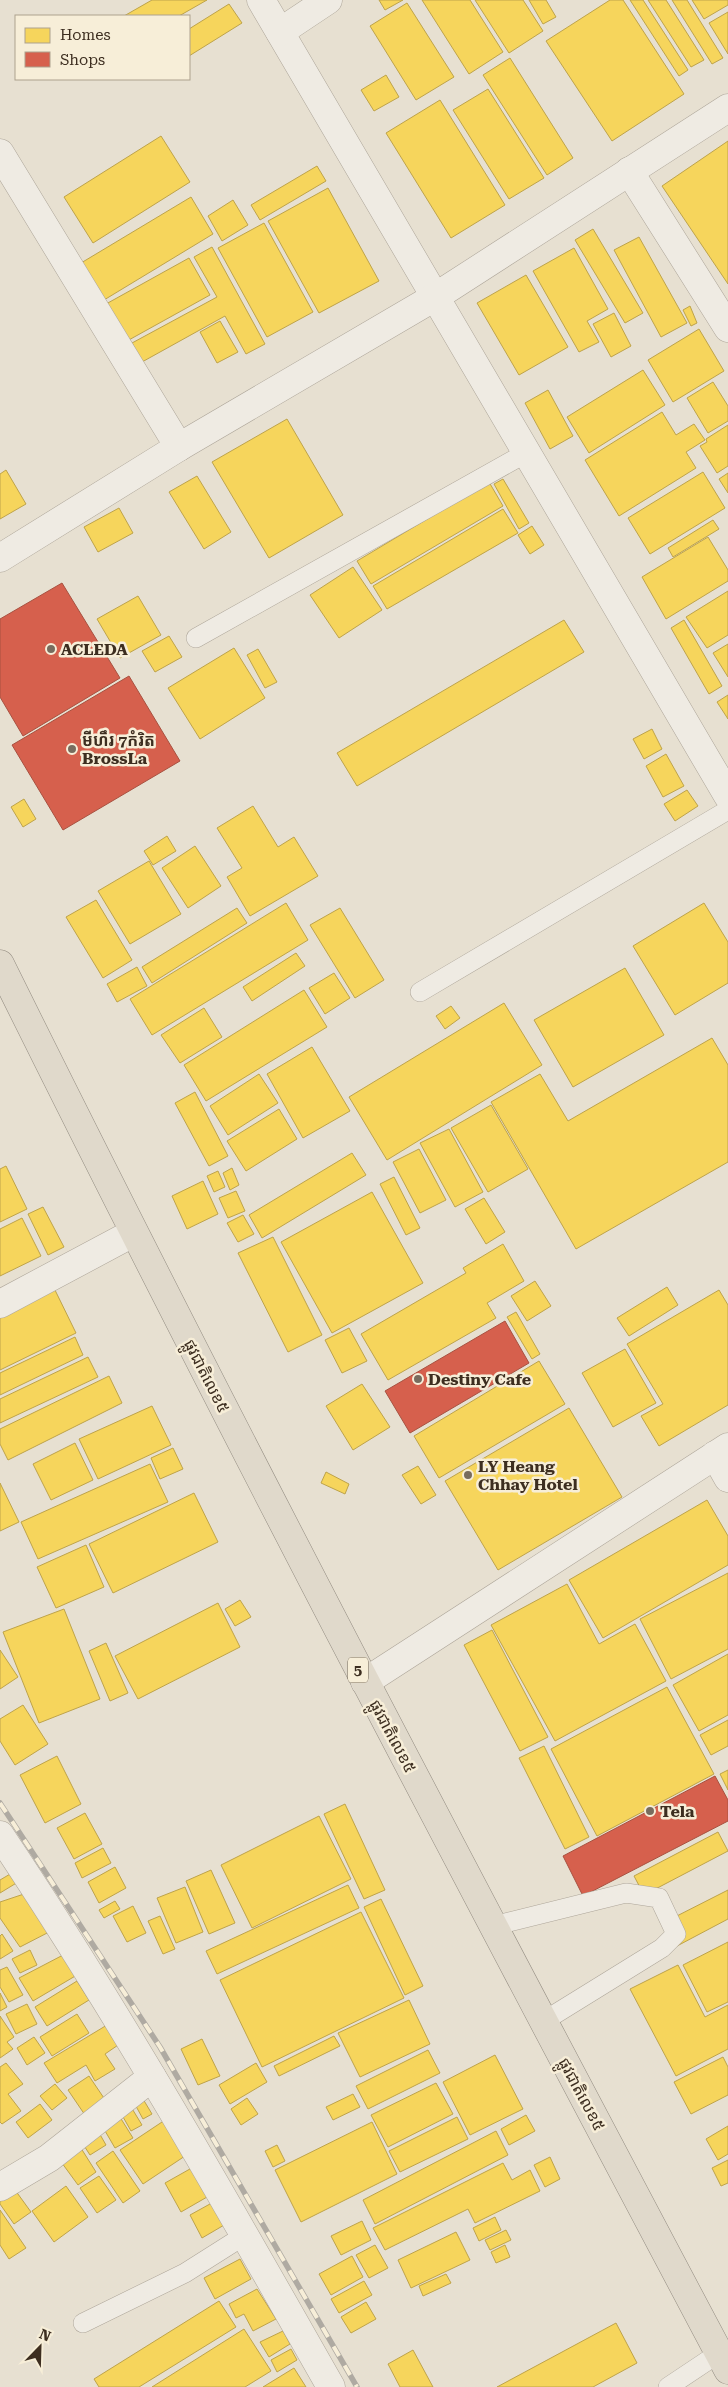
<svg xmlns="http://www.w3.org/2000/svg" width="728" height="2387" font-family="'Roboto Serif','Noto Sans Khmer',serif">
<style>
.homes{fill:#f6d55c;stroke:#bea34a}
.shops{fill:#d6604d;stroke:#a85140}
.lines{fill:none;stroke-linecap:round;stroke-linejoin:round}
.service-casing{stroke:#ada599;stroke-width:20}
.minor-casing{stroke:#ada599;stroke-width:29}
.trunk-casing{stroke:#928b80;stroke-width:29}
.service{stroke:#efebe3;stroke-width:19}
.minor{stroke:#efebe3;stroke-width:28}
.trunk{stroke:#e0d9cb;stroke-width:28}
.rail-casing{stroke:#afaaa2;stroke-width:5.5}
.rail{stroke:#f7eed8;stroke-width:4;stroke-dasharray:11;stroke-linecap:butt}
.poi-dot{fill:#786c5e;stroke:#f7eed8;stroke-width:2}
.labels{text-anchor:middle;stroke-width:5;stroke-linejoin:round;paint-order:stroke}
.shield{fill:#f7eed8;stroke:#756857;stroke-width:1}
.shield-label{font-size:15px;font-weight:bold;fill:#3d2e20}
.poi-label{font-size:16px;font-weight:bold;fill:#3d2e20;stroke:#f7eed8;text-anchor:start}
.street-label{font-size:16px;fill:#3d2e20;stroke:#f7eed8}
</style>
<rect width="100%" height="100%" fill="#e7e0d1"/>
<g class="homes">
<path d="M152,0H207L179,16H124Z"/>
<path d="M379,0H403L385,10Z"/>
<path d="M422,0H470L503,52L469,74Z"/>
<path d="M475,0H523L543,31L509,53Z"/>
<path d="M529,0H546L556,17L543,24Z"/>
<path d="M610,0H623L684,94L612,141L546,41Z"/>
<path d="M630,0H643L688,70L679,76Z"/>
<path d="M648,0H666L704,60L691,67Z"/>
<path d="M672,0H687L723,58L712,64Z"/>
<path d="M692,0H728V5L704,19Z"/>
<path d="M407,3L454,77L416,100L370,26Z"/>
<path d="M229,4L242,23L189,56V29Z"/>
<path d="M728,12V54L709,23Z"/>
<path d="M510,58L573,158L547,175L483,75Z"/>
<path d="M386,75L399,97L374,111L361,90Z"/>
<path d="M488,89L544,178L509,199L453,110Z"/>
<path d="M440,100L505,205L451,238L386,133Z"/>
<path d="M161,136L190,182L93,243L64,197Z"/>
<path d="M728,141V284L662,186Z"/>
<path d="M317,166L326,181L260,220L251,205Z"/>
<path d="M328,188L379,281L319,313L268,221Z"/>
<path d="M191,197L213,234L104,300L81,263Z"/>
<path d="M233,200L248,225L222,241L208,216Z"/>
<path d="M264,223L313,312L267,337L218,248Z"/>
<path d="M593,229L643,313L625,323L575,240Z"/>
<path d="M639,237L687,323L661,337L614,250Z"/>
<path d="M212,247L265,344L246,354L225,316L142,362L132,343L217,297L194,257Z"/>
<path d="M574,248L608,309L587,321L599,342L579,352L533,271Z"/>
<path d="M189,258L210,295L127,341L106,304Z"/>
<path d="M526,275L568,347L519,375L477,303Z"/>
<path d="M690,306L697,323L691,326L683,310Z"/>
<path d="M614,313L631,346L611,357L593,324Z"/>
<path d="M220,321L238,352L217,363L200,332Z"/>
<path d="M699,329L724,371L673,402L648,360Z"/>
<path d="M643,370L665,405L589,453L567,417Z"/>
<path d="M713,382L728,406V421L708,433L687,398Z"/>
<path d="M548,390L573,436L550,449L525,403Z"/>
<path d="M662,412L676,435L694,424L705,440L686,452L696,468L619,516L585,460Z"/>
<path d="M287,419L343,515L269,558L212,462Z"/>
<path d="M728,425V466L717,473L700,446L707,442L706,439Z"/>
<path d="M6,470L26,504L0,519V474Z"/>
<path d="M703,472L725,508L650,554L628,518Z"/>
<path d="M728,473V493L719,479Z"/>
<path d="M197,476L231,532L204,549L169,492Z"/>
<path d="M503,479L529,523L519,529L494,484Z"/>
<path d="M489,482L503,506L371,584L357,561Z"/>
<path d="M119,508L133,533L98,552L84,527Z"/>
<path d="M503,509L518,533L387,609L373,586Z"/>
<path d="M713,520L719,529L673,557L668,548Z"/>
<path d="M532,526L544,545L530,554L518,535Z"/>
<path d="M708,537L728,570V581L666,619L642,577Z"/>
<path d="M353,567L382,610L339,638L310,595Z"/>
<path d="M728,591V635L707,648L686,617Z"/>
<path d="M138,596L161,635L120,658L97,619Z"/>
<path d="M564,620L584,652L357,786L337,753Z"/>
<path d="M684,620L722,686L709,694L671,628Z"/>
<path d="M169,636L182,657L155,672L142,651Z"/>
<path d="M728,644V677L713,653Z"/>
<path d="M234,648L265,698L200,739L168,688Z"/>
<path d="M258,649L277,682L265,688L247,655Z"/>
<path d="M728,695V719L717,702Z"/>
<path d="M652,729L662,749L644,759L633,739Z"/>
<path d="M666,754L684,786L663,797L646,766Z"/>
<path d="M687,790L698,806L675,821L664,804Z"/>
<path d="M24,799L36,819L23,827L11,807Z"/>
<path d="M253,806L278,847L294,837L318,876L250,916L227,877L242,868L217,828Z"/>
<path d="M167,836L176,851L153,865L144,851Z"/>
<path d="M195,846L221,886L188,908L162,868Z"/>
<path d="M149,861L181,914L130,944L98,891Z"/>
<path d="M96,900L132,960L103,978L66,917Z"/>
<path d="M286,903L308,940L152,1035L130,999Z"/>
<path d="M704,903L728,942V983L675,1015L633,946Z"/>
<path d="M237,908L247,923L152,983L142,967Z"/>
<path d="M340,908L384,980L355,998L310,925Z"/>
<path d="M296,953L305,966L252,1001L243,987Z"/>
<path d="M137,967L147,986L117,1002L107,984Z"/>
<path d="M625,968L664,1035L573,1087L534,1020Z"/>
<path d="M334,973L350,998L325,1014L309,988Z"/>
<path d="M304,990L327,1027L206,1101L184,1065Z"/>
<path d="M504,1003L542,1065L387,1160L349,1097Z"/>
<path d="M451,1006L460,1018L445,1029L436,1016Z"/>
<path d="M204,1008L222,1037L180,1063L161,1035Z"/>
<path d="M712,1038L728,1065V1162L576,1249L491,1102L540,1074L568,1121Z"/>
<path d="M312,1047L350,1111L303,1138L267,1074Z"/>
<path d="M259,1074L278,1103L228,1135L210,1106Z"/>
<path d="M195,1092L228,1156L209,1166L175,1103Z"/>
<path d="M491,1105L528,1169L488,1192L451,1128Z"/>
<path d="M279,1109L297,1139L246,1171L227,1141Z"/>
<path d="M449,1129L483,1192L455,1207L420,1143Z"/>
<path d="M419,1149L446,1200L420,1213L393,1162Z"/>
<path d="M352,1153L366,1175L262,1238L249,1215Z"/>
<path d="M6,1166L27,1209L0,1222V1169Z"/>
<path d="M232,1168L239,1185L230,1190L223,1173Z"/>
<path d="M218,1171L225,1187L214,1192L207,1176Z"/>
<path d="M394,1177L420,1228L406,1235L380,1184Z"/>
<path d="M203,1181L218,1214L187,1229L172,1196Z"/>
<path d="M236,1191L245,1211L228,1218L219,1198Z"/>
<path d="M372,1192L423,1283L332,1333L281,1242Z"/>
<path d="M484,1198L505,1232L486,1244L465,1209Z"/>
<path d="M43,1207L64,1247L48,1255L28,1214Z"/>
<path d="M243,1215L254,1234L238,1242L227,1223Z"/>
<path d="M22,1218L41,1256L0,1276V1229Z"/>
<path d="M273,1237L322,1335L288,1352L238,1253Z"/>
<path d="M503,1244L524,1281L487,1303L496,1318L388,1380L361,1334L466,1273L463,1268Z"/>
<path d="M535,1281L551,1306L527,1321L511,1296Z"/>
<path d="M53,1286L76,1333L0,1370V1311Z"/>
<path d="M667,1287L678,1305L629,1336L617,1318Z"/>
<path d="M719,1290L728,1305V1405L659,1446L641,1416L663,1404L627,1344Z"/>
<path d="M516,1312L540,1354L532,1359L507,1317Z"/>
<path d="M349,1328L367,1361L342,1373L325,1340Z"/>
<path d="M75,1337L83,1355L0,1395V1373Z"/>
<path d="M625,1349L656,1403L613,1427L582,1373Z"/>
<path d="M88,1357L98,1377L0,1423V1399Z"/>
<path d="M539,1361L565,1404L439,1478L414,1436Z"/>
<path d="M109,1376L122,1403L8,1460L0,1444V1429Z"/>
<path d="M362,1384L390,1427L353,1450L326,1406Z"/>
<path d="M152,1406L171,1445L98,1479L79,1439Z"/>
<path d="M569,1408L622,1497L498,1570L445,1481Z"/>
<path d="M75,1443L93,1480L51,1500L33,1464Z"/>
<path d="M173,1448L183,1469L160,1479L151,1458Z"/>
<path d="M150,1464L168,1502L38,1559L21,1522Z"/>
<path d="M418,1466L436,1495L421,1504L402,1475Z"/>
<path d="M326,1472L349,1484L345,1494L321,1483Z"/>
<path d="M0,1483L19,1522L0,1531Z"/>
<path d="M194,1493L218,1542L113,1593L89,1544Z"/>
<path d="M707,1500L728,1536V1565L603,1638L569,1580Z"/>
<path d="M86,1545L104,1587L56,1608L37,1567Z"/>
<path d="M728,1573V1649L671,1679L640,1619Z"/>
<path d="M567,1584L599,1644L635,1624L666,1681L555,1741L491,1625Z"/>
<path d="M240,1600L251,1617L235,1626L225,1609Z"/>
<path d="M218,1603L240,1647L138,1699L115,1656Z"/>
<path d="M64,1609L100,1699L39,1723L3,1632Z"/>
<path d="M492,1630L548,1737L520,1751L464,1645Z"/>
<path d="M106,1643L128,1693L110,1701L89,1651Z"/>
<path d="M0,1650L18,1677L0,1689Z"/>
<path d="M728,1654V1715L699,1731L673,1685Z"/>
<path d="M667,1687L714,1774L597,1836L551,1749Z"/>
<path d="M23,1705L48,1744L15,1765L0,1741V1719Z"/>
<path d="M728,1720V1746L711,1755L700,1735Z"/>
<path d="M544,1746L589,1837L565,1849L519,1758Z"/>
<path d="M57,1756L81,1804L45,1823L20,1775Z"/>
<path d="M728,1770V1790L720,1774Z"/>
<path d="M345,1804L385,1890L364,1899L324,1814Z"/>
<path d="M85,1813L102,1844L74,1859L57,1828Z"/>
<path d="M319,1816L351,1879L252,1928L221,1865Z"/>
<path d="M718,1832L728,1851L644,1895L634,1876Z"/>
<path d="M103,1848L111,1863L82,1878L75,1863Z"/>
<path d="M115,1867L126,1888L99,1903L88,1882Z"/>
<path d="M17,1870L23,1879L0,1893V1880Z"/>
<path d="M211,1870L235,1923L209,1934L186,1881Z"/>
<path d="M348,1885L359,1908L217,1974L206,1951Z"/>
<path d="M185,1887L203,1932L176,1943L157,1898Z"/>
<path d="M728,1890V1919L677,1946L665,1922Z"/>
<path d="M27,1893L51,1931L20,1947L0,1918V1902Z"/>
<path d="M381,1899L423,1986L405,1995L364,1907Z"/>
<path d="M115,1901L120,1909L104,1918L99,1910Z"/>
<path d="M133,1906L146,1933L127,1942L113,1916Z"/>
<path d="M361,1912L404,1998L262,2067L220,1980Z"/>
<path d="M160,1916L175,1949L163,1954L148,1921Z"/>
<path d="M2,1934L13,1951L0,1959V1936Z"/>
<path d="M728,1942V2002L707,2012L683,1965Z"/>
<path d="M30,1950L37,1965L20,1973L12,1959Z"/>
<path d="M65,1954L77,1975L33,2001L19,1978Z"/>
<path d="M678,1965L705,2017L728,2005V2049L676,2076L630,1989Z"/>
<path d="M7,1967L23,1995L9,2002L0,1987V1970Z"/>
<path d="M77,1981L89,2000L47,2026L35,2007Z"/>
<path d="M0,1993L7,2007L0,2011Z"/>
<path d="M409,2000L430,2044L360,2077L338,2033Z"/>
<path d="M27,2004L37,2024L16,2034L6,2014Z"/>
<path d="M77,2014L89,2033L52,2056L40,2037Z"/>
<path d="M0,2016L14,2037L7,2042L13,2049L0,2058Z"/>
<path d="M112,2022L124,2041L105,2054L115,2069L95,2081L86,2065L57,2083L44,2063Z"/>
<path d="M334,2036L340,2046L279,2076L274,2066Z"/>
<path d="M34,2037L45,2053L27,2065L17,2048Z"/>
<path d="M202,2039L220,2076L198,2085L181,2049Z"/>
<path d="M428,2050L440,2073L368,2109L356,2086Z"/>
<path d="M495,2055L523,2109L470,2135L443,2082Z"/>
<path d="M723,2057L728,2067V2095L691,2114L674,2082Z"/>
<path d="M6,2063L23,2084L8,2094L21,2111L2,2124L0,2122V2067Z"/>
<path d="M256,2063L267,2082L230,2104L219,2085Z"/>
<path d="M89,2076L108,2104L87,2118L68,2090Z"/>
<path d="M436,2083L453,2114L388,2147L371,2115Z"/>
<path d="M55,2084L67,2098L52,2110L40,2096Z"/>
<path d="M140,2094L152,2114L143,2119L132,2099Z"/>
<path d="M353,2094L360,2107L333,2120L326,2107Z"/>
<path d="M247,2098L258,2114L241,2125L231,2109Z"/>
<path d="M128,2102L142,2125L131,2131L118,2108Z"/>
<path d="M40,2104L52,2120L28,2138L16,2122Z"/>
<path d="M118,2114L133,2138L115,2148L101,2124Z"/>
<path d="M526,2115L535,2131L509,2145L501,2129Z"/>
<path d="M457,2117L468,2139L400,2172L389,2151Z"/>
<path d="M168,2118L191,2152L143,2184L120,2150Z"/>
<path d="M372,2122L397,2174L301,2222L275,2170Z"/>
<path d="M728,2126V2154L718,2160L706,2139Z"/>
<path d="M98,2131L106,2145L90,2155L81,2141Z"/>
<path d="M496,2131L508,2155L375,2224L363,2200Z"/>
<path d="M79,2145L96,2172L78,2185L59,2159Z"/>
<path d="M277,2145L285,2161L273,2167L265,2151Z"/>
<path d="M113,2151L140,2191L123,2203L96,2163Z"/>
<path d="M550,2157L560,2179L545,2187L534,2165Z"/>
<path d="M728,2160V2183L721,2186L712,2168Z"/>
<path d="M503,2163L512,2180L530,2170L540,2191L475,2223L468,2209L385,2250L373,2228Z"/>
<path d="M197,2165L214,2193L181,2212L165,2183Z"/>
<path d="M99,2176L116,2200L97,2213L80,2188Z"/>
<path d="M10,2183L31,2212L14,2224L0,2204V2190Z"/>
<path d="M66,2186L88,2217L54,2242L32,2211Z"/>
<path d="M219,2199L231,2221L202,2238L190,2215Z"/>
<path d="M0,2210L26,2248L9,2259L0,2245Z"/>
<path d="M495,2217L501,2230L479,2241L473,2228Z"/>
<path d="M362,2221L371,2240L341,2255L331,2236Z"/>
<path d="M506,2230L511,2240L490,2250L485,2240Z"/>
<path d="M456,2232L470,2260L411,2288L398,2260Z"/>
<path d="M375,2245L388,2268L369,2278L356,2255Z"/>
<path d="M505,2245L510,2257L496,2263L491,2252Z"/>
<path d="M352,2256L363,2277L331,2295L319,2274Z"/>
<path d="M240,2259L251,2279L215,2299L204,2278Z"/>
<path d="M446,2274L451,2283L423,2296L419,2286Z"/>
<path d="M364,2281L372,2295L339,2313L331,2299Z"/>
<path d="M257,2289L276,2319L253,2331L244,2314L236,2318L229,2304Z"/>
<path d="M219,2301L236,2327L139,2387H99L94,2379Z"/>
<path d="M366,2302L376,2319L351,2333L341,2317Z"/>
<path d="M616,2323L637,2363L593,2387H497Z"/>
<path d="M244,2329L271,2371L245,2387H152Z"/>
<path d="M283,2331L290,2344L269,2357L260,2342Z"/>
<path d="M291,2349L297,2360L277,2372L271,2360Z"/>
<path d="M413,2350L433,2387H400L388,2364Z"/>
<path d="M294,2368L306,2387H263Z"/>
</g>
<g class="shops">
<path d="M62,583L120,678L23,736L0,697V619Z"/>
<path d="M129,676L180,761L63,830L12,745Z"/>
<path d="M505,1321L529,1363L410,1433L385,1391Z"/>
<path d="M715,1776L728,1800V1821L583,1896L563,1856Z"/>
</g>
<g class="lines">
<g class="service-casing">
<g id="service">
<path d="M196,638L526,453"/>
<path d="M420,992L728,810"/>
<path d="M493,1926L626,1893L659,1898L676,1934L662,1948L544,2021"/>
<path d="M83,2323L185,2273L245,2235"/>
<path d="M668,2387L719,2353"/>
</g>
</g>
<g class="minor-casing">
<g id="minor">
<path d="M261,0L728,796"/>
<path d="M280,32L328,0"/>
<path d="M0,153L179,447"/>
<path d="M629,171L728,328"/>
<path d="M0,558L179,447L435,297L728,108"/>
<path d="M0,1304L133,1233"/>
<path d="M715,1455L728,1478"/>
<path d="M365,1682L728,1447"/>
<path d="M0,1835C119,2013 225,2200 331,2387"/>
<path d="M0,2187L49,2158L152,2077"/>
</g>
</g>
<g class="trunk-casing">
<path id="trunk" d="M0,964C234,1437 481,1904 728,2370"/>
</g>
<use href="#service" class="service"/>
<use href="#minor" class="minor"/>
<use href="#trunk" class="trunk"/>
<g class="rail-casing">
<path id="rail" d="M0,1803L160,2047L357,2387"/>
</g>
<use href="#rail" class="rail"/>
</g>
<g class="poi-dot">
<circle cx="51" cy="649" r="5"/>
<circle cx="72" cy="749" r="5"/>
<circle cx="418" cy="1379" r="5"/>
<circle cx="468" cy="1475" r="5"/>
<circle cx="650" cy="1811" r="5"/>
</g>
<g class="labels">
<rect class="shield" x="348" y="1657.5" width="20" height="25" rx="4"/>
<g class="shield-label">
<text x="358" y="1675">5</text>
</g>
<g class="poi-label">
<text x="61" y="655">ACLEDA</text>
<text x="82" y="746">មីហឹរ 7កំរិត<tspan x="82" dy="18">BrossLa</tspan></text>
<text x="428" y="1385">Destiny Cafe</text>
<text x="478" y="1472">LY Heang<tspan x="478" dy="18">Chhay Hotel</tspan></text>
<text x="660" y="1817">Tela</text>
</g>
<g class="street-label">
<text transform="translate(207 1376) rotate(63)" y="6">ផ្លូវជាតិលេខ៥</text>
<text transform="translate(393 1736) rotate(62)" y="6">ផ្លូវជាតិលេខ៥</text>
<text transform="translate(582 2094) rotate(62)" y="6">ផ្លូវជាតិលេខ៥</text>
</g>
</g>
<rect x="15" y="15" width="175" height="65" fill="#f7eed8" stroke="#ada18e"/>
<rect x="25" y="28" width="25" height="15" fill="#f6d55c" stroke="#ada18e"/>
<text x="60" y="40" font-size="15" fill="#3d2e20">Homes</text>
<rect x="25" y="52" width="25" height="15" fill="#d6604d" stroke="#ada18e"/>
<text x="60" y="65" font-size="15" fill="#3d2e20">Shops</text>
<g transform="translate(40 2347) rotate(23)" stroke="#f7eed8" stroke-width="4" paint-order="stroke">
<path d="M0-4L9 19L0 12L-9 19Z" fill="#3d2e20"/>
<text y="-8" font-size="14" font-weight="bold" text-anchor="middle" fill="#3d2e20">N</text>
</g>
</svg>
